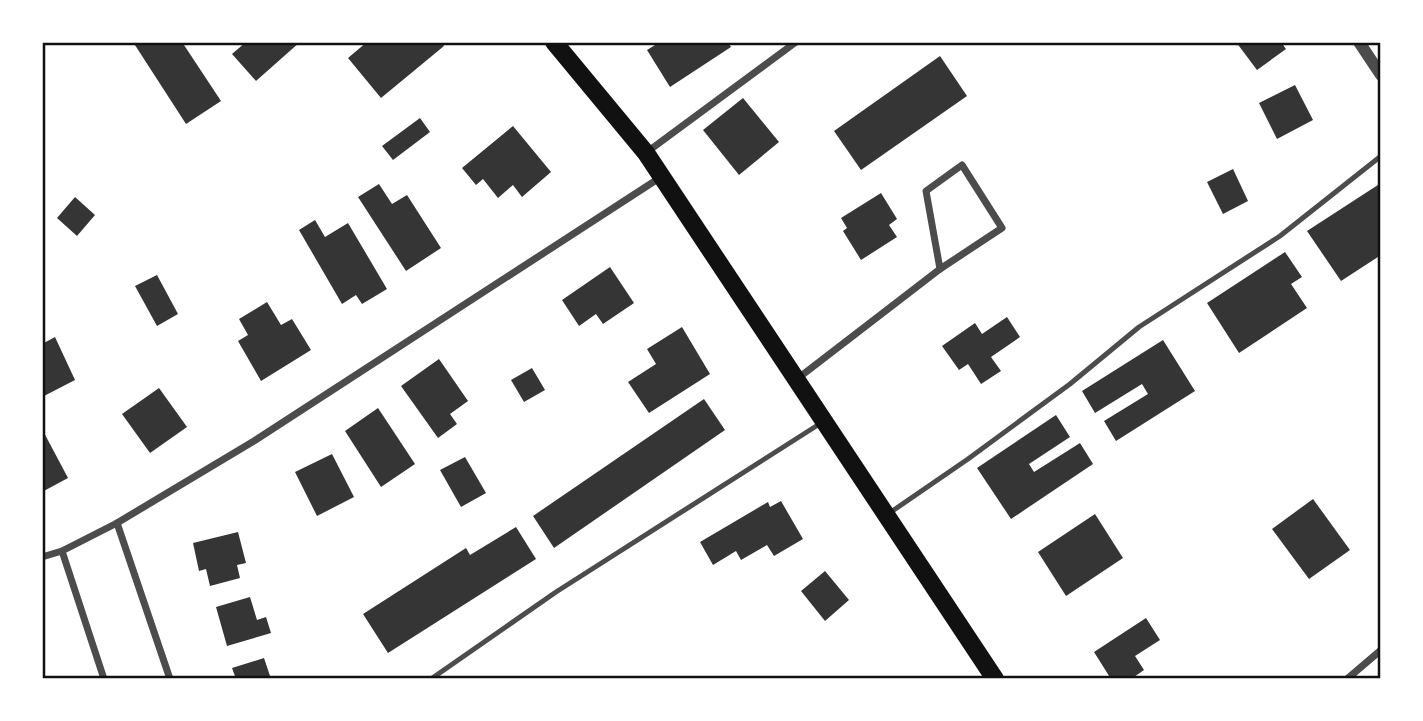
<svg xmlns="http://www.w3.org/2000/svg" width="1423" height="721" font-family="'Fira Sans',sans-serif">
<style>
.building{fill:#353535}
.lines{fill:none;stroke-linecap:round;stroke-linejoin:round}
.service{stroke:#4c4c4c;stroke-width:5}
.minor{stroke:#4c4c4c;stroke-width:7}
.tertiary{stroke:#4c4c4c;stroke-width:12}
.primary{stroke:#111;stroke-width:18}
.neatline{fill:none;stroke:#111;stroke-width:2.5}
</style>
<rect width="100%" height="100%" fill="#fff"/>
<g class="building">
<path d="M133,42H182L221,101L186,124Z"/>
<path d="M246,42H300L256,81L232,54Z"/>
<path d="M367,42H441L444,46L381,98L348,58Z"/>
<path d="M660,42H728L731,47L670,87L647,50Z"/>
<path d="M1236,42H1281L1286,49L1257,70Z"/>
<path d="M940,56L967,96L861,170L834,131Z"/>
<path d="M1295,85L1313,120L1277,139L1259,103Z"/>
<path d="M743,98L779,142L739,175L703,130Z"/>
<path d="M420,118L430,132L393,160L382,146Z"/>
<path d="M513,126L551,172L522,197L513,185L498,198L483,179L476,185L462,168Z"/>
<path d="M1233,169L1248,201L1223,214L1207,182Z"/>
<path d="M1381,183V255L1341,281L1307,231Z"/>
<path d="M379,184L392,204L407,195L441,248L406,271L358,197Z"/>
<path d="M881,193L897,219L889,225L897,237L861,260L843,231L847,228L841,218Z"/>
<path d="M75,197L95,215L77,236L57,218Z"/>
<path d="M315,220L325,237L348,223L387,289L362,304L356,295L342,304L299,230Z"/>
<path d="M1285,252L1302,277L1291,284L1307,308L1239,353L1207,303Z"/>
<path d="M610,267L634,303L603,324L596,314L579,326L562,300Z"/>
<path d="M157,275L178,314L157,326L135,286Z"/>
<path d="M267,302L281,325L292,319L311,350L261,381L238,341L248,335L239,319Z"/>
<path d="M1007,317L1020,337L991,357L1001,371L981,384L968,364L959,370L942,346L975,323L982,334Z"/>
<path d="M682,327L710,374L649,413L628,382L656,364L647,349Z"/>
<path d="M55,337L75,380L44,396L42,391V344Z"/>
<path d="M1163,340L1195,391L1116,441L1104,421L1148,394L1142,384L1095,413L1082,391Z"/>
<path d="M439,359L468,401L450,414L457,424L438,438L401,386Z"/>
<path d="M532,368L545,390L524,402L511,380Z"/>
<path d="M159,388L187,427L150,453L122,414Z"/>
<path d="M704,399L725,430L554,548L533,516Z"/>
<path d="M378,408L415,464L381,487L345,431Z"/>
<path d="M1056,415L1070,437L1029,464L1034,472L1080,443L1093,464L1011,519L977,468Z"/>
<path d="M42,429L68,478L42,492Z"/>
<path d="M332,454L354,497L317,516L295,472Z"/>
<path d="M465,457L486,493L461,507L440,470Z"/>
<path d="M1313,499L1350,550L1309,579L1272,529Z"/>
<path d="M781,501L803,539L774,556L767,545L741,560L736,551L713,565L700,542L768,502L770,507Z"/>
<path d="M1095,514L1123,558L1066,596L1038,552Z"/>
<path d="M516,527L536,559L388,653L363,614L466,548L470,555Z"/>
<path d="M238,532L246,563L237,565L240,578L210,586L206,569L199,571L193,543Z"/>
<path d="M825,571L849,600L825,621L801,591Z"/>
<path d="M250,597L257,620L266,617L271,633L227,646L216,607Z"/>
<path d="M1146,618L1160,640L1135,656L1144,670L1131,679H1111L1094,652Z"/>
<path d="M264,658L271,679H236L232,668Z"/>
</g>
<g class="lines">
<g class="service">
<path d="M888,514L968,459L1070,384L1139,327L1280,236L1381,156"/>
<path d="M431,679L556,592L821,423"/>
</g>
<g class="minor">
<path d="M647,152L796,42"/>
<path d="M962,165L1002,228L940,269L926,191Z"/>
<path d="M797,379L940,269"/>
<path d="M117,523L170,679"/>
<path d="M62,551L104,679"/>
<path d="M42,557L62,551L117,523L254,441L661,177"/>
<path d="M1347,679L1381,650"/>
</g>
<path class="tertiary" d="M1359,42L1381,75"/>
<path class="primary" d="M554,42L646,153L995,679"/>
</g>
<rect width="1423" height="721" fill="none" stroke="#ffffff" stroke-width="88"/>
<rect x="44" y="44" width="1335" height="633" class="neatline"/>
</svg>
